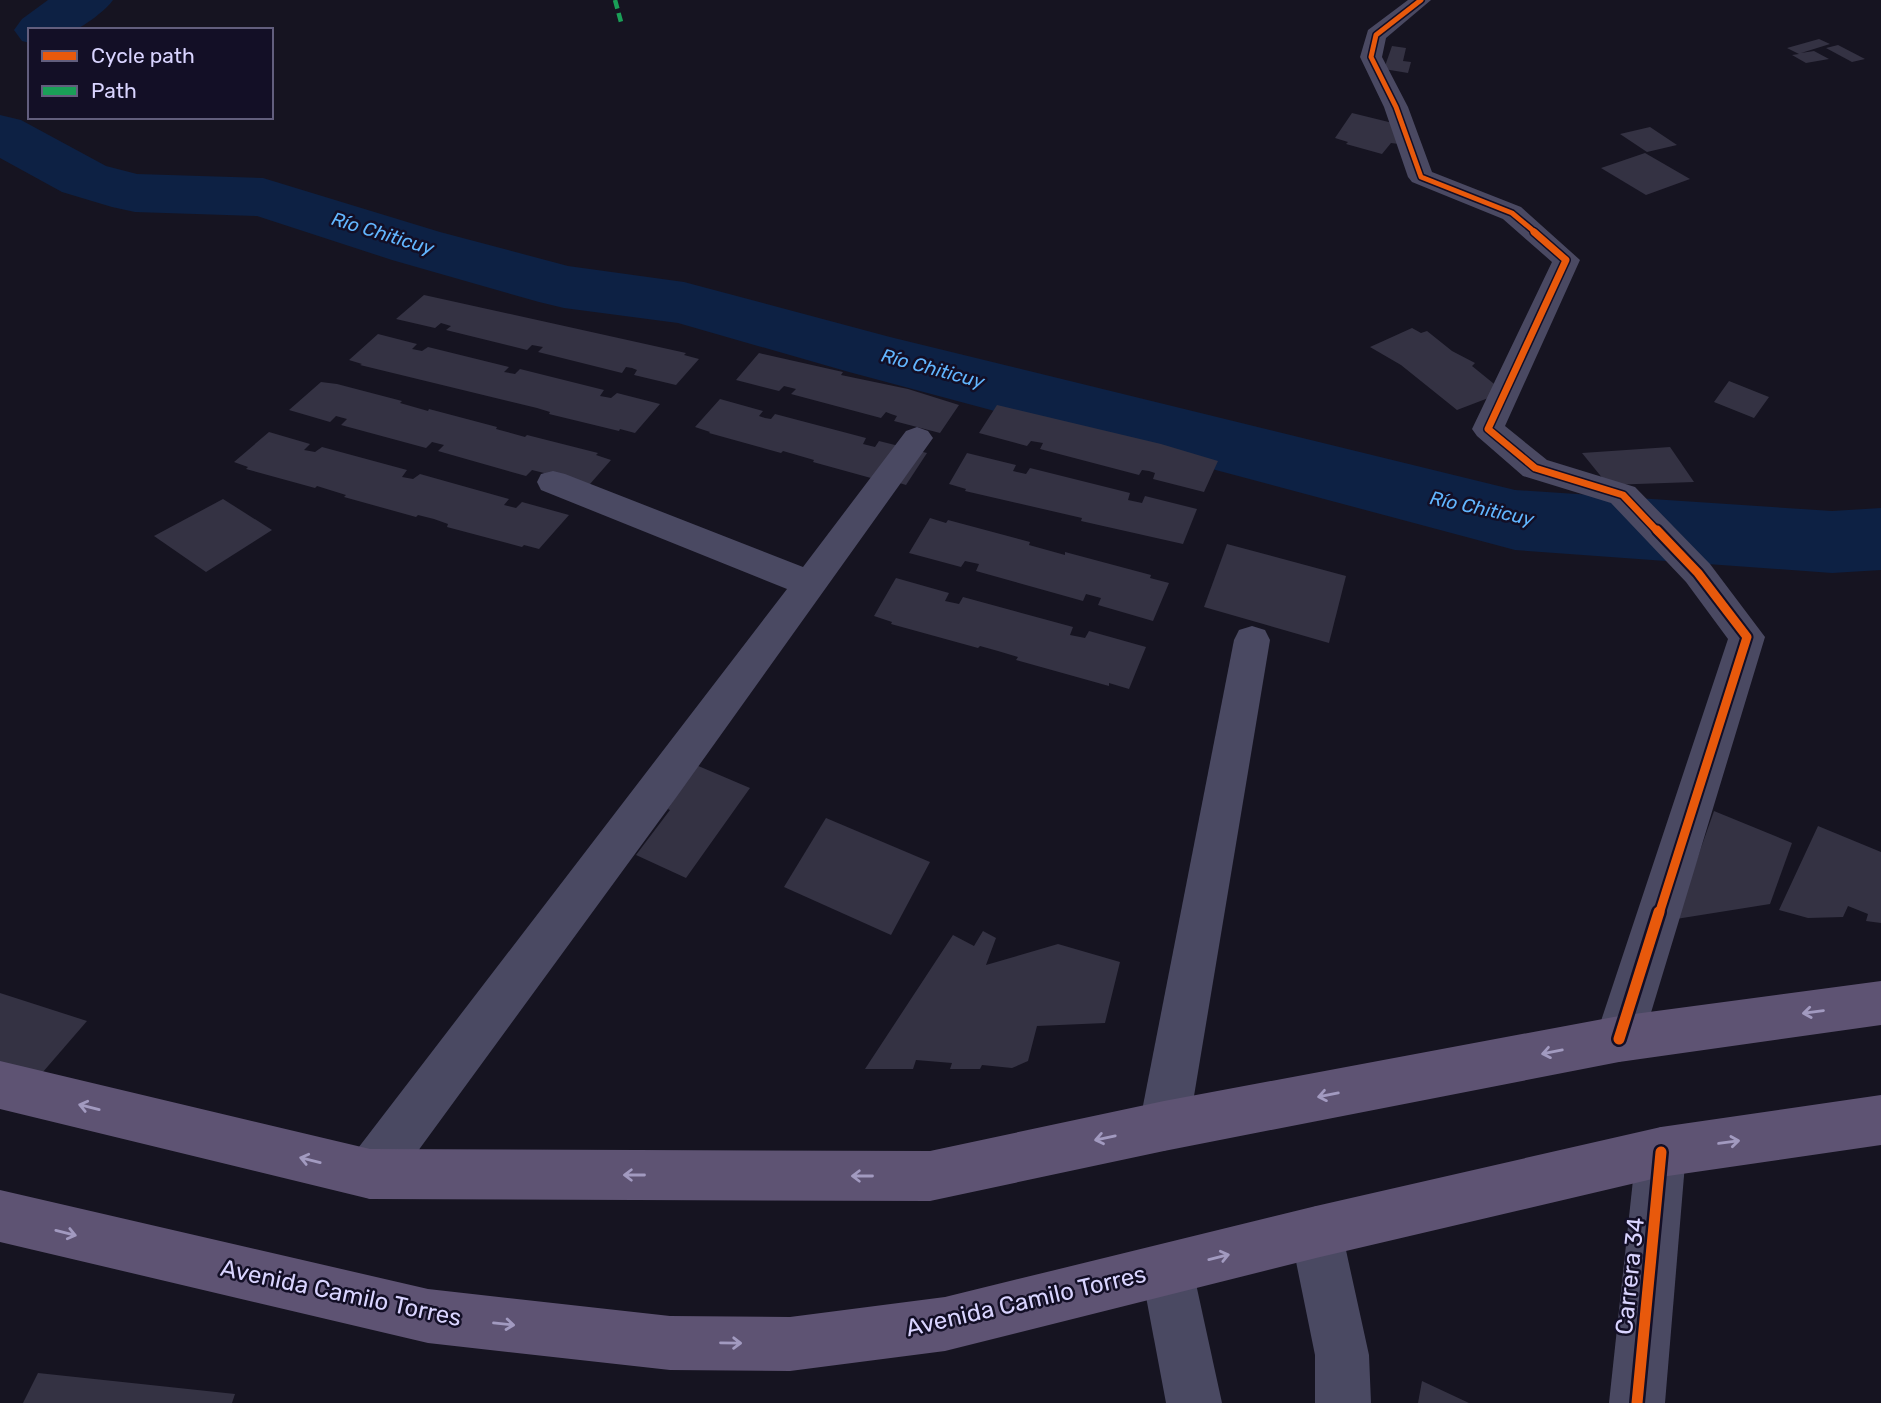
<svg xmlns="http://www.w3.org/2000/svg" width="1881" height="1403" font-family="Rubik,sans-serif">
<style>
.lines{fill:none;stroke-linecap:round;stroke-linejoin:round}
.river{fill:#0d2144;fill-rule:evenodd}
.building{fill:#343243}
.minor{fill:#4a4962;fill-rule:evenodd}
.major{fill:#5e5373;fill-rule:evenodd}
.quiet{stroke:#1a9f57;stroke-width:4.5;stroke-dasharray:9 4.5;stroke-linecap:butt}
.cycleway-far3-casing{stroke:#130f26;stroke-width:8}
.cycleway-far2-casing{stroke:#130f26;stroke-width:10}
.cycleway-far1-casing{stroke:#130f26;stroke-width:13}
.cycleway-casing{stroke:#130f26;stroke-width:16}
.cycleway-far3{stroke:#e8590c;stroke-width:5}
.cycleway-far2{stroke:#e8590c;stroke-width:7}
.cycleway-far1{stroke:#e8590c;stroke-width:9}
.cycleway{stroke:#e8590c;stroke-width:11}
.oneway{stroke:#a29ac0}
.labels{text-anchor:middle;stroke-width:5;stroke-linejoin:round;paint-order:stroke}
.far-water-label{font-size:19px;font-style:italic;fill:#62b6ff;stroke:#130f26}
.near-street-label{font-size:24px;fill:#d9d4ff;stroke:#130f26}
</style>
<rect width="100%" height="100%" fill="#161421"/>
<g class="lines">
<g class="river">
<path d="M48,0H113C108,8 84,27 74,30C62,33 43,30 30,30V43L22,41L14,30L22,19Z"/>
<path d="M0,115L21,120L106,166L137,174L263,178L440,232L568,266L684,282L890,337L1515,490L1832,511L1881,508V570L1832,573L1515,550L849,372L678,323L564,308L539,302L392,260L257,216L135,212L112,207L62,192L0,158Z"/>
</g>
</g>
<g class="building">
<path d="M1819,39L1830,44L1801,53L1814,51L1829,59L1806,63L1792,55L1799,54L1787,48Z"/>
<path d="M1838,45L1865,59L1852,62L1826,48Z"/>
<path d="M1392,46L1406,48L1403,61L1411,62L1408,73L1384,69Z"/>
<path d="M1352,113L1409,127L1399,144L1391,143L1382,154L1346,144L1348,142L1335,138Z"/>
<path d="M1650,127L1677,145L1647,152L1620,134Z"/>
<path d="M1645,153L1690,179L1646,195L1601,168Z"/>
<path d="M424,295L686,353L684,355L699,359L676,385L634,375L637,370L632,368L626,367L622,373L538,352L543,347L532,345L527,350L446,330L451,326L441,323L435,328L396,319Z"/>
<path d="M1412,328L1421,333L1427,331L1452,351L1475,363L1472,366L1504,392L1457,410L1401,365L1370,347Z"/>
<path d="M378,334L417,344L412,349L422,351L428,347L509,367L504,372L515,374L520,369L604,390L600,396L611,398L617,393L660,404L635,433L620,429L619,431L549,414L550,412L537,408L360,365L362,364L349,360Z"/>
<path d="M759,353L843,372L841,375L908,389L959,405L940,433L894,421L897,416L891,414L886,412L881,418L791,394L796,389L784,386L779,391L736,380Z"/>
<path d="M1729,381L1769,397L1754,418L1714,402Z"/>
<path d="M321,382L337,384L402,401L400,403L428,411L429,409L497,427L496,429L525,437L527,435L598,453L596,455L611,460L583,492L539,479L544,473L532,470L526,476L438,451L444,445L432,442L426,448L341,425L347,419L336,416L330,422L289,410Z"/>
<path d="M720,399L763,411L759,416L765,418L771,419L775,414L866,438L863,444L875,447L879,441L927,453L906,485L890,480L889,483L813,462L814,460L783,451L781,453L709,433L710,432L695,427Z"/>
<path d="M997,405L1161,444L1218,461L1204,492L1153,479L1155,473L1149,471L1142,470L1139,475L1040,449L1043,443L1031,441L1027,446L979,433Z"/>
<path d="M269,432L310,444L304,450L315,452L322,447L407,470L402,477L413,479L420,474L509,499L504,505L516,508L522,502L569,515L539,549L524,545L522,547L447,527L448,524L434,519L418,515L416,517L344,497L346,495L317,486L315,488L246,469L248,467L234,462Z"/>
<path d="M1670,447L1694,482L1608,485L1582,453Z"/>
<path d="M967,453L1016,465L1013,471L1026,474L1030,468L1130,493L1128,500L1142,503L1145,496L1197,509L1183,544L1081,521L1082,518L965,491L966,489L949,484Z"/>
<path d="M223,499L272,530L206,572L154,536Z"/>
<path d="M930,518L946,523L948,520L1030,542L1029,545L1065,555V552L1151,575L1150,578L1169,583L1153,621L1098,605L1101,598L1086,594L1083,601L976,571L979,564L965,561L961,567L909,553Z"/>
<path d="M1227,544L1346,576L1329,643L1204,607Z"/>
<path d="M896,578L949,593L945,601L959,604L963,597L1073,627L1070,635L1085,638L1089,631L1146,647L1129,689L1109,683V686L1016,660L1018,657L998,651L980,646L978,648L891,624L892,622L874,616Z"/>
<path d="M696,765L750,788L686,878L636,855L670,810L668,809Z"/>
<path d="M1714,811L1792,843L1770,904L1676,919Z"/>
<path d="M826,818L930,862L891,935L784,887Z"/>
<path d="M1818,826L1881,852V923L1866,921L1868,914L1848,906L1843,917L1808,918L1779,910Z"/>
<path d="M983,931L996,938L986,965L1058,944L1120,962L1105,1023L1037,1026L1028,1061L1012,1068L982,1065L980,1069H950L952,1063L916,1060L913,1069H865L953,935L974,946Z"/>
<path d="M0,993L87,1021L36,1080L0,1067Z"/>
<path d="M38,1373L235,1394L232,1403H23Z"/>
<path d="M1422,1381L1469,1403H1418Z"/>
</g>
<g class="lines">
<g class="minor">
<path d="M1408,0H1431L1386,38L1382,57L1408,107L1432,172L1521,207L1580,260L1505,426L1547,460L1635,487L1710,564L1765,637L1643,1039L1636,1055L1619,1062L1602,1055L1595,1039L1728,639L1686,582L1611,503L1523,476L1477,436L1472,429L1552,262L1503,219L1412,182L1408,177L1384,107L1360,57L1368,30Z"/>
<path d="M917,427L928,431L933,438L928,445L670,806L388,1192L370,1199L352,1192L345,1174L352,1156L787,589L541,490L537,482L541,474L553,471L565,474L803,567L906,431Z"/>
<path d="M1252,626L1265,630L1270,640L1189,1126L1181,1143L1164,1151L1147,1143L1139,1126L1234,640L1239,630Z"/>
<path d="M1661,1127L1679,1134L1686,1152L1665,1403H1609L1636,1152L1643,1134Z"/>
<path d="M1316,1206L1334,1214L1342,1232L1369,1355L1371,1403H1315V1355L1290,1232L1298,1214Z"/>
<path d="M1167,1244L1186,1251L1193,1270L1222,1403H1166L1141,1270L1148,1251Z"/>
</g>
<g class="major">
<path d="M1881,981V1025L1619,1062L1164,1151L930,1201L370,1199L0,1109V1061L370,1149L930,1151L1164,1101L1619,1016Z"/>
<path d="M1881,1095V1145L1661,1177L1316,1258L945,1351L790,1371L670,1370L428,1343L0,1242V1190L428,1289L670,1316L790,1317L945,1297L1316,1206L1661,1127Z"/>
</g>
<path class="quiet" d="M615,0L621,22"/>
<g class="cycleway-far3-casing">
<path id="cycleway-far3" d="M1421,0L1376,35L1371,57L1396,107L1421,177L1512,213L1536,233"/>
</g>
<g class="cycleway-far2-casing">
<path id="cycleway-far2" d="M1534,232L1566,260L1488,429L1535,468L1623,495L1658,532"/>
</g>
<g class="cycleway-far1-casing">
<path id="cycleway-far1" d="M1657,530L1698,573L1747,637L1659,914"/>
</g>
<g class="cycleway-casing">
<g id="cycleway">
<path d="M1619,1039L1659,912"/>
<path d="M1637,1403L1661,1152"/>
</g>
</g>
<use href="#cycleway-far3" class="cycleway-far3"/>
<use href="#cycleway-far2" class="cycleway-far2"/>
<use href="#cycleway-far1" class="cycleway-far1"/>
<use href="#cycleway" class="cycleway"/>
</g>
<defs><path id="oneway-shaft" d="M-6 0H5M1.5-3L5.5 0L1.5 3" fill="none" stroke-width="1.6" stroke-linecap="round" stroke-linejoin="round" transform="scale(1.75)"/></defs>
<g class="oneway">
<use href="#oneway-shaft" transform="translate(1813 1012) rotate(172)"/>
<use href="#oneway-shaft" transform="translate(1552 1052) rotate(169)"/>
<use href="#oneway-shaft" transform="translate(1328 1095) rotate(169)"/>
<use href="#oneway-shaft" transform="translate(89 1107) rotate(-166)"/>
<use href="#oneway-shaft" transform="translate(1105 1138) rotate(168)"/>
<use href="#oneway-shaft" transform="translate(1729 1142) rotate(-8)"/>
<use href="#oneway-shaft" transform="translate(310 1160) rotate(-166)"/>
<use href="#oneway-shaft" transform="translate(634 1175) rotate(-180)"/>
<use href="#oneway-shaft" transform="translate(862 1176) rotate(-180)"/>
<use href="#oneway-shaft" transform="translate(66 1233) rotate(14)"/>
<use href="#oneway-shaft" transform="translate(1219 1257) rotate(-14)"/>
<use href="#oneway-shaft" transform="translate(504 1324) rotate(6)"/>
<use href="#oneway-shaft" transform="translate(731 1343) rotate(1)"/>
</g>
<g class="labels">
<g class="far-water-label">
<text transform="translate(383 233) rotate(17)" y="7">Río Chiticuy</text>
<text transform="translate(933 368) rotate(15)" y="7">Río Chiticuy</text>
<text transform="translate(1482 508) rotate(12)" y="7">Río Chiticuy</text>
</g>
<g class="near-street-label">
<text transform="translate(1630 1276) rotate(-84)" y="8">Carrera 34</text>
<text transform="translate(341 1293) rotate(12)" y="8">Avenida Camilo Torres</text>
<text transform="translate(1026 1301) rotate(-13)" y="8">Avenida Camilo Torres</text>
</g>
</g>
<rect x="28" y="28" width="245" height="91" fill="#130f26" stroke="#625e7d" stroke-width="2"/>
<rect x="42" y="51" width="35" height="10" fill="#e8590c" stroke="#625e7d" stroke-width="2"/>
<text x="91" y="63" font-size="21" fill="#d9d4ff">Cycle path</text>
<rect x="42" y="86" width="35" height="10" fill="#1a9f57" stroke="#625e7d" stroke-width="2"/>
<text x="91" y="98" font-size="21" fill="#d9d4ff">Path</text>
</svg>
